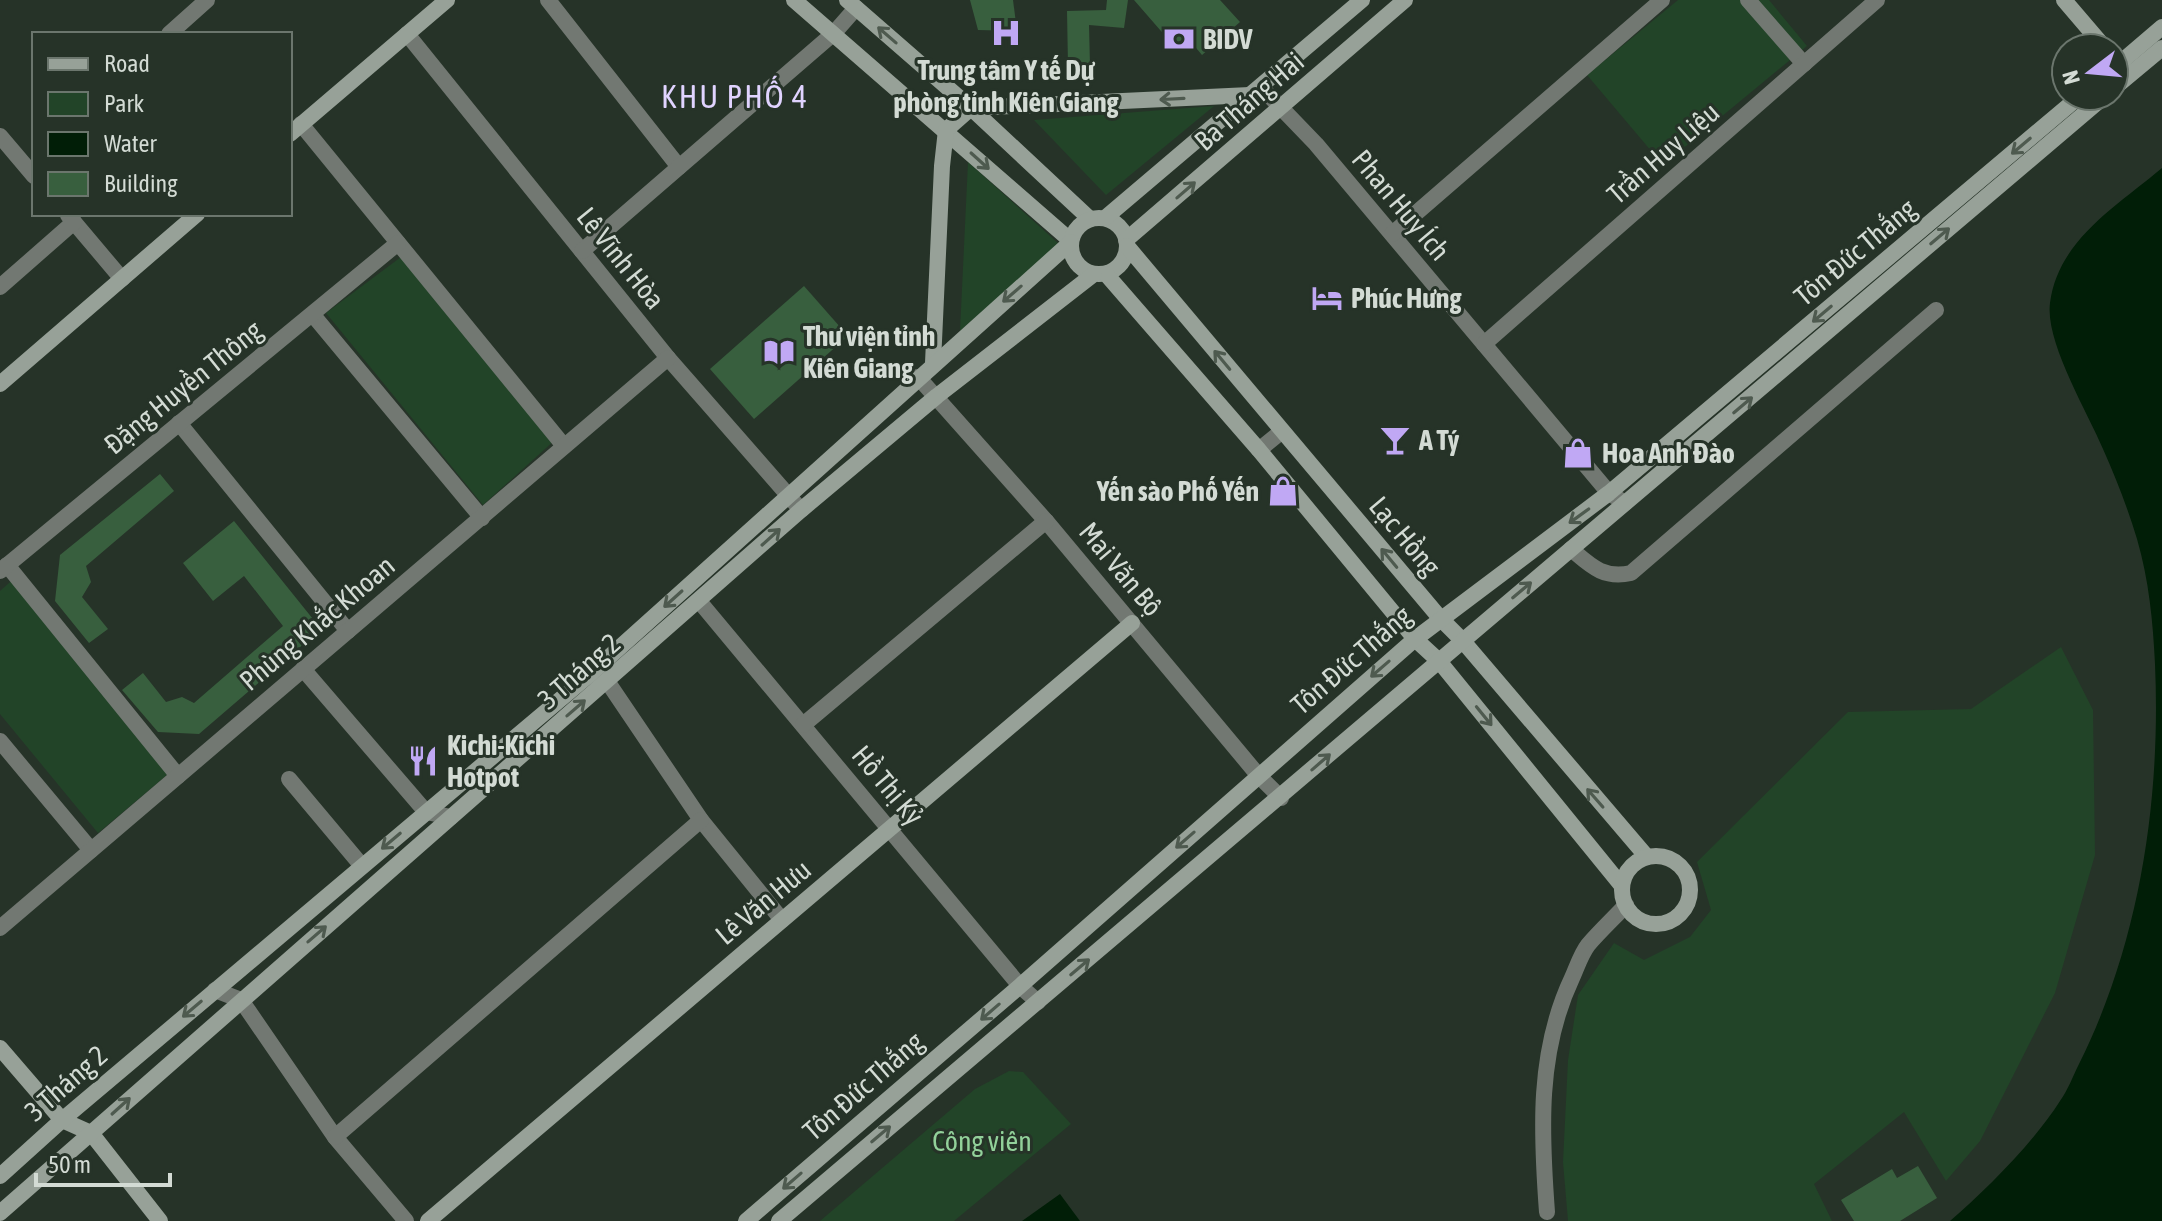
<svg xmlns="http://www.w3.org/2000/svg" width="2162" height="1221" font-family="'Asap Condensed',sans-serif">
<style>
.green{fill:#224428}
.water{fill:#011e07}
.building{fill:#385f3e}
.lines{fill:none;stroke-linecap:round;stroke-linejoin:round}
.street{stroke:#727872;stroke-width:16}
.secondary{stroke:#97a198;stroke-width:16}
.oneway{stroke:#4e5a4f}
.labels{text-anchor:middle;stroke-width:6;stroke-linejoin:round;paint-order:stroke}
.poi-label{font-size:28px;font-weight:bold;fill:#d3dbd4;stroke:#263328;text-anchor:start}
.street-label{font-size:28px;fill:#d3dbd4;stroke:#263328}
.park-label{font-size:28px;fill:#92d19a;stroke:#263328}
.quarter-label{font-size:32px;letter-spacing:2px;fill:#e0d3ff;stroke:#263328}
</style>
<rect width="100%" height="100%" fill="#263328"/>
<g class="green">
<path d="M1678,0H1769L1807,46L1663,165L1587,75Z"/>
<path d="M1214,106L1106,195L1034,120Z"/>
<path d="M968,162L1059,244L960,331Z"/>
<path d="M405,254L556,439L483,505L326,313Z"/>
<path d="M17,576L173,770L98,833L0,714V591Z"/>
<path d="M2061,647L2093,710L2095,855L2055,993L1980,1141L1946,1181L1904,1112L1814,1184L1832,1221H1568L1563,1162L1568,1060L1578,995L1614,943L1644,960L1690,937L1711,910L1697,862L1848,712L1971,709Z"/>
<path d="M1009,1071L1023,1072L1071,1124L954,1221H820L975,1089Z"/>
</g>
<g class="water">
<path d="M2162,168V1221H1950C1986,1190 2034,1142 2060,1101C2068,1090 2073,1076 2079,1064C2140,942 2161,799 2155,664C2153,622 2149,580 2137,539C2128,509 2116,478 2103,449C2087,411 2045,342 2050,303C2058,240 2117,206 2162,168Z"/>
<path d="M1060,1194L1080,1221H1022Z"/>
</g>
<g class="building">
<path d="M970,0H1013L1017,31L978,30Z"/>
<path d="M1107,0H1128L1124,28L1089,25L1090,66H1068L1067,11L1106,10Z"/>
<path d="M1134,0H1220L1240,22L1202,55L1186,36L1174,46Z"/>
<path d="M804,286L848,336L754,419L710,369Z"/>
<path d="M160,474L174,491L86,566L91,582L82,597L108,629L89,643L55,601L60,555Z"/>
<path d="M234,521L321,629L199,734L158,732L122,690L143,673L166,702L182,697L194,703L283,626L244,576L213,601L183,563Z"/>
<path d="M1918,1166L1937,1198L1900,1221H1854L1841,1200L1892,1169L1897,1178Z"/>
</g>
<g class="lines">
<g class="street">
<path d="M548,0L679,167"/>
<path d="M1748,0L1804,64"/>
<path d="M169,34L207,0"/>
<path d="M407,34L668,358L801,510"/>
<path d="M1261,87L1316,144L1609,493L1625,503"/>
<path d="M301,124L564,446"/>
<path d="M0,136L34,176"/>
<path d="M68,215L122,279"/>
<path d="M1392,234L1662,0"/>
<path d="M582,251L834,33L856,8"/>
<path d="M0,287L74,222"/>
<path d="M313,315L482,518"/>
<path d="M1484,344L1877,0"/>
<path d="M918,377L1046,521L1258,775L1281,798"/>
<path d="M179,423L348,631"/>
<path d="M1259,450L1282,431"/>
<path d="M1571,549C1591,566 1603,579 1631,573L1936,310"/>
<path d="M7,565L178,776"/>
<path d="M0,571L398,243"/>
<path d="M699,601L1020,986L1038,1002"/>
<path d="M303,669L426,812L451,817"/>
<path d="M593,677L607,681L701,820L782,920"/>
<path d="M803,725L1046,521"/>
<path d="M0,741L91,850"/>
<path d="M289,779L362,866"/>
<path d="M0,928L668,358"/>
<path d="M215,990L241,1000L335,1137L406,1221"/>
<path d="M335,1137L701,820"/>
<path d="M1547,1212C1541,1132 1537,1052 1572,978C1577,967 1581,954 1588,945C1600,931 1614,918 1626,905"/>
</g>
<g class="secondary">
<path d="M794,0L1071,241"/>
<path d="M847,0L971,108L1090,219"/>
<path d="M2064,0L2105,48"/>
<path d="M2114,68L2162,27"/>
<path d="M2114,88L2162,48"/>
<path d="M290,134L447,0"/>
<circle cx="1099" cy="246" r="28"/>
<path d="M1105,218L1362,0"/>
<path d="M1126,240L1405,0"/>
<path d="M1127,246L1440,618L1462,640L1647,857"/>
<path d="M1106,274L1259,450L1415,639L1439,661L1622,886"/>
<path d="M933,363L942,166L946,130L971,108L1250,95"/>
<path d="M0,384L197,214"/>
<circle cx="1656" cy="890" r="34"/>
<path d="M0,1048L62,1120L91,1133L160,1221"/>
<path d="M0,1176L62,1120L588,676L1071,242"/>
<path d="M0,1213L801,510L937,396L1094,274"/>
<path d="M428,1221L1132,623"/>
<path d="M746,1221L1020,986L1415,639L1609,493L2080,96"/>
<path d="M779,1221L2105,96"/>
</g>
</g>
<defs><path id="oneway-shaft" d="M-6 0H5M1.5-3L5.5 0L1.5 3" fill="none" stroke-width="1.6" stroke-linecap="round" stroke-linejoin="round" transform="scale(2)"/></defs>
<g class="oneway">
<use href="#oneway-shaft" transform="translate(887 35) rotate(-139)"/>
<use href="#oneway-shaft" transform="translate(1172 99) rotate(177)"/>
<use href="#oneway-shaft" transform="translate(2021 146) rotate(140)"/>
<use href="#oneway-shaft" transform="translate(980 161) rotate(42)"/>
<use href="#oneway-shaft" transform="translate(1186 190) rotate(-41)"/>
<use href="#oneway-shaft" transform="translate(1940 236) rotate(-40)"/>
<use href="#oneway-shaft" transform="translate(1012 294) rotate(139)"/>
<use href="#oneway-shaft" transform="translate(1822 314) rotate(140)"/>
<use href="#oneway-shaft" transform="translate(1222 360) rotate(-130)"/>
<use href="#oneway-shaft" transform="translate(1743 405) rotate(-40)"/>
<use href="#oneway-shaft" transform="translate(1579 516) rotate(144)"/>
<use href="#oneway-shaft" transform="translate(771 537) rotate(-42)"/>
<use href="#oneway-shaft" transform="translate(1389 558) rotate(-130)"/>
<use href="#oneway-shaft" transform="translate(1522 590) rotate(-40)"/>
<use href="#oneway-shaft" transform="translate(673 599) rotate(138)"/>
<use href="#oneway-shaft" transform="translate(1380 669) rotate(139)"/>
<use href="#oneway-shaft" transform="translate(576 708) rotate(-41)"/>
<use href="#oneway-shaft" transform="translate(1484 716) rotate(51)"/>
<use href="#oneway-shaft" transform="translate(1321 762) rotate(-41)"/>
<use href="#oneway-shaft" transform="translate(1595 798) rotate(-131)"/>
<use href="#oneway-shaft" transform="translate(1185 840) rotate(139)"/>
<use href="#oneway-shaft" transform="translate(391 841) rotate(140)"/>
<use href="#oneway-shaft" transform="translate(317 934) rotate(-41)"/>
<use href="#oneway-shaft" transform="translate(1080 967) rotate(-40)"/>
<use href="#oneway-shaft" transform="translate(192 1009) rotate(140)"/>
<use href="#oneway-shaft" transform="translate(990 1012) rotate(139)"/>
<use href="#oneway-shaft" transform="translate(121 1106) rotate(-42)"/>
<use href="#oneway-shaft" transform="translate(881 1134) rotate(-40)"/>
<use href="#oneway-shaft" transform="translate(792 1181) rotate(139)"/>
</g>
<defs>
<g id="hospital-bare" transform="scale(2.4)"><path d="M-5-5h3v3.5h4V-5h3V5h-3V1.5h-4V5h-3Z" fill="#c0a8f4" stroke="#263328" stroke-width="2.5" paint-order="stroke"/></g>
<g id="bank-bare" transform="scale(2.4)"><path d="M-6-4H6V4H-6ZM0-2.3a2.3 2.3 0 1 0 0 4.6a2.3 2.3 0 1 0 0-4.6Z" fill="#c0a8f4" stroke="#263328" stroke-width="2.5" paint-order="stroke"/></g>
<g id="hotel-bare" transform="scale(2.4)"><path d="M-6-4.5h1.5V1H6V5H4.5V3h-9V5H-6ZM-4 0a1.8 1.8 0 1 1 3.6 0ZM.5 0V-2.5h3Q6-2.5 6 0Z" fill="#c0a8f4" stroke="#263328" stroke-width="2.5" paint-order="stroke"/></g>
<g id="library-bare" transform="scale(2.4)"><path d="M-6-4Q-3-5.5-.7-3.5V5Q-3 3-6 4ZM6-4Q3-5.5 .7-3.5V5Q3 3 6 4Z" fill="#c0a8f4" stroke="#263328" stroke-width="2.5" paint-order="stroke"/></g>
<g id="bar-bare" transform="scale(2.4)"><path d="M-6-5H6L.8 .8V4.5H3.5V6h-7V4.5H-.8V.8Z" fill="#c0a8f4" stroke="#263328" stroke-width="2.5" paint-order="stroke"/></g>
<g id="shop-bare" transform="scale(2.4)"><path d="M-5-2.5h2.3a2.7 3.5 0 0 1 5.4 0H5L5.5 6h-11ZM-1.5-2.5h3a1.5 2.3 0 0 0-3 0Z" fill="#c0a8f4" stroke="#263328" stroke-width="2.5" paint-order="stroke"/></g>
<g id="restaurant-bare" transform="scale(2.4)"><path d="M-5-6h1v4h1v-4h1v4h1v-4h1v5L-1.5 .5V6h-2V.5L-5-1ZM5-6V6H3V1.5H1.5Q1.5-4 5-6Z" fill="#c0a8f4" stroke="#263328" stroke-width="2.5" paint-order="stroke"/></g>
</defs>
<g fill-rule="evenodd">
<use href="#hospital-bare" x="1006" y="33"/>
<use href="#bank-bare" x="1179" y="39"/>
<use href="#hotel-bare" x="1327" y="298"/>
<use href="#library-bare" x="779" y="352"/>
<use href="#bar-bare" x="1395" y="440"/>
<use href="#shop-bare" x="1578" y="453"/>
<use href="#shop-bare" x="1283" y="491"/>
<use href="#restaurant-bare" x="423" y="761"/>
</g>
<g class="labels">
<g class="poi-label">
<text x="1203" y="49">BIDV</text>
<text x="1006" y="80" text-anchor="middle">Trung tâm Y tế Dự<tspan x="1006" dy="32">phòng tỉnh Kiên Giang</tspan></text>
<text x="1351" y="308">Phúc Hưng</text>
<text x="803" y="346">Thư viện tỉnh<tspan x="803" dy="32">Kiên Giang</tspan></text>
<text x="1419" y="450">A Tý</text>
<text x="1602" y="463">Hoa Anh Đào</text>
<text x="1259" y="501" text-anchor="end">Yến sào Phố Yến</text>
<text x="447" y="755">Kichi-Kichi<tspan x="447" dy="32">Hotpot</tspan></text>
</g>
<g class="street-label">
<text transform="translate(1249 101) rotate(-41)" y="10">Ba Tháng Hai</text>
<text transform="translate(1663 153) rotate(-41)" y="10">Trần Huy Liệu</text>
<text transform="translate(1401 205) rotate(50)" y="10">Phan Huy Ích</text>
<text transform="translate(1855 252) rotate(-40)" y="10">Tôn Đức Thắng</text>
<text transform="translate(621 258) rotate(51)" y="10">Lê Vĩnh Hòa</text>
<text transform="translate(183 387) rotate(-39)" y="10">Đặng Huyền Thông</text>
<text transform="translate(1405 536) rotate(50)" y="10">Lạc Hồng</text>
<text transform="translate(1121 569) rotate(50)" y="10">Mai Văn Bộ</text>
<text transform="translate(317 623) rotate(-40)" y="10">Phùng Khắc Khoan</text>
<text transform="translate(1351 660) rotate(-41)" y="10">Tôn Đức Thắng</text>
<text transform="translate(579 671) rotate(-41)" y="10">3 Tháng 2</text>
<text transform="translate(888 785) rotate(50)" y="10">Hồ Thị Kỷ</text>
<text transform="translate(763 902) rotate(-40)" y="10">Lê Văn Hưu</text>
<text transform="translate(66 1083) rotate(-41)" y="10">3 Tháng 2</text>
<text transform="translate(863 1086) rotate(-41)" y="10">Tôn Đức Thắng</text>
</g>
<g class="park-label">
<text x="982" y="1151">Công viên</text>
</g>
<g class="quarter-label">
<text x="735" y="108">KHU PHỐ 4</text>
</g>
</g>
<rect x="32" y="32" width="260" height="184" fill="#263328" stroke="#6b766d" stroke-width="2"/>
<rect x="48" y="58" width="40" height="12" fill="#97a198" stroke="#6b766d" stroke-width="2"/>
<text x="104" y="72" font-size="24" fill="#d3dbd4">Road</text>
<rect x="48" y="92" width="40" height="24" fill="#224428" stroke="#6b766d" stroke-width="2"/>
<text x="104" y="112" font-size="24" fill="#d3dbd4">Park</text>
<rect x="48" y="132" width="40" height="24" fill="#011e07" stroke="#6b766d" stroke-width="2"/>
<text x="104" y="152" font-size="24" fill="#d3dbd4">Water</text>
<rect x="48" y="172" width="40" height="24" fill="#385f3e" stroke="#6b766d" stroke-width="2"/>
<text x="104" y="192" font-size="24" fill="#d3dbd4">Building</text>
<g transform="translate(2090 72) rotate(254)"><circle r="38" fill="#263328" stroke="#6b766d" stroke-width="2"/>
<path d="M0-6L14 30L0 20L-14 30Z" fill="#c0a8f4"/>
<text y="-12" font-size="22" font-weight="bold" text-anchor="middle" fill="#d3dbd4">N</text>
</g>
<path d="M36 1173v12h134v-12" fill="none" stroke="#d3dbd4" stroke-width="4"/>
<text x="48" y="1173" font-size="24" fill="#d3dbd4" stroke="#263328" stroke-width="6" paint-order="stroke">50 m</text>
</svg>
